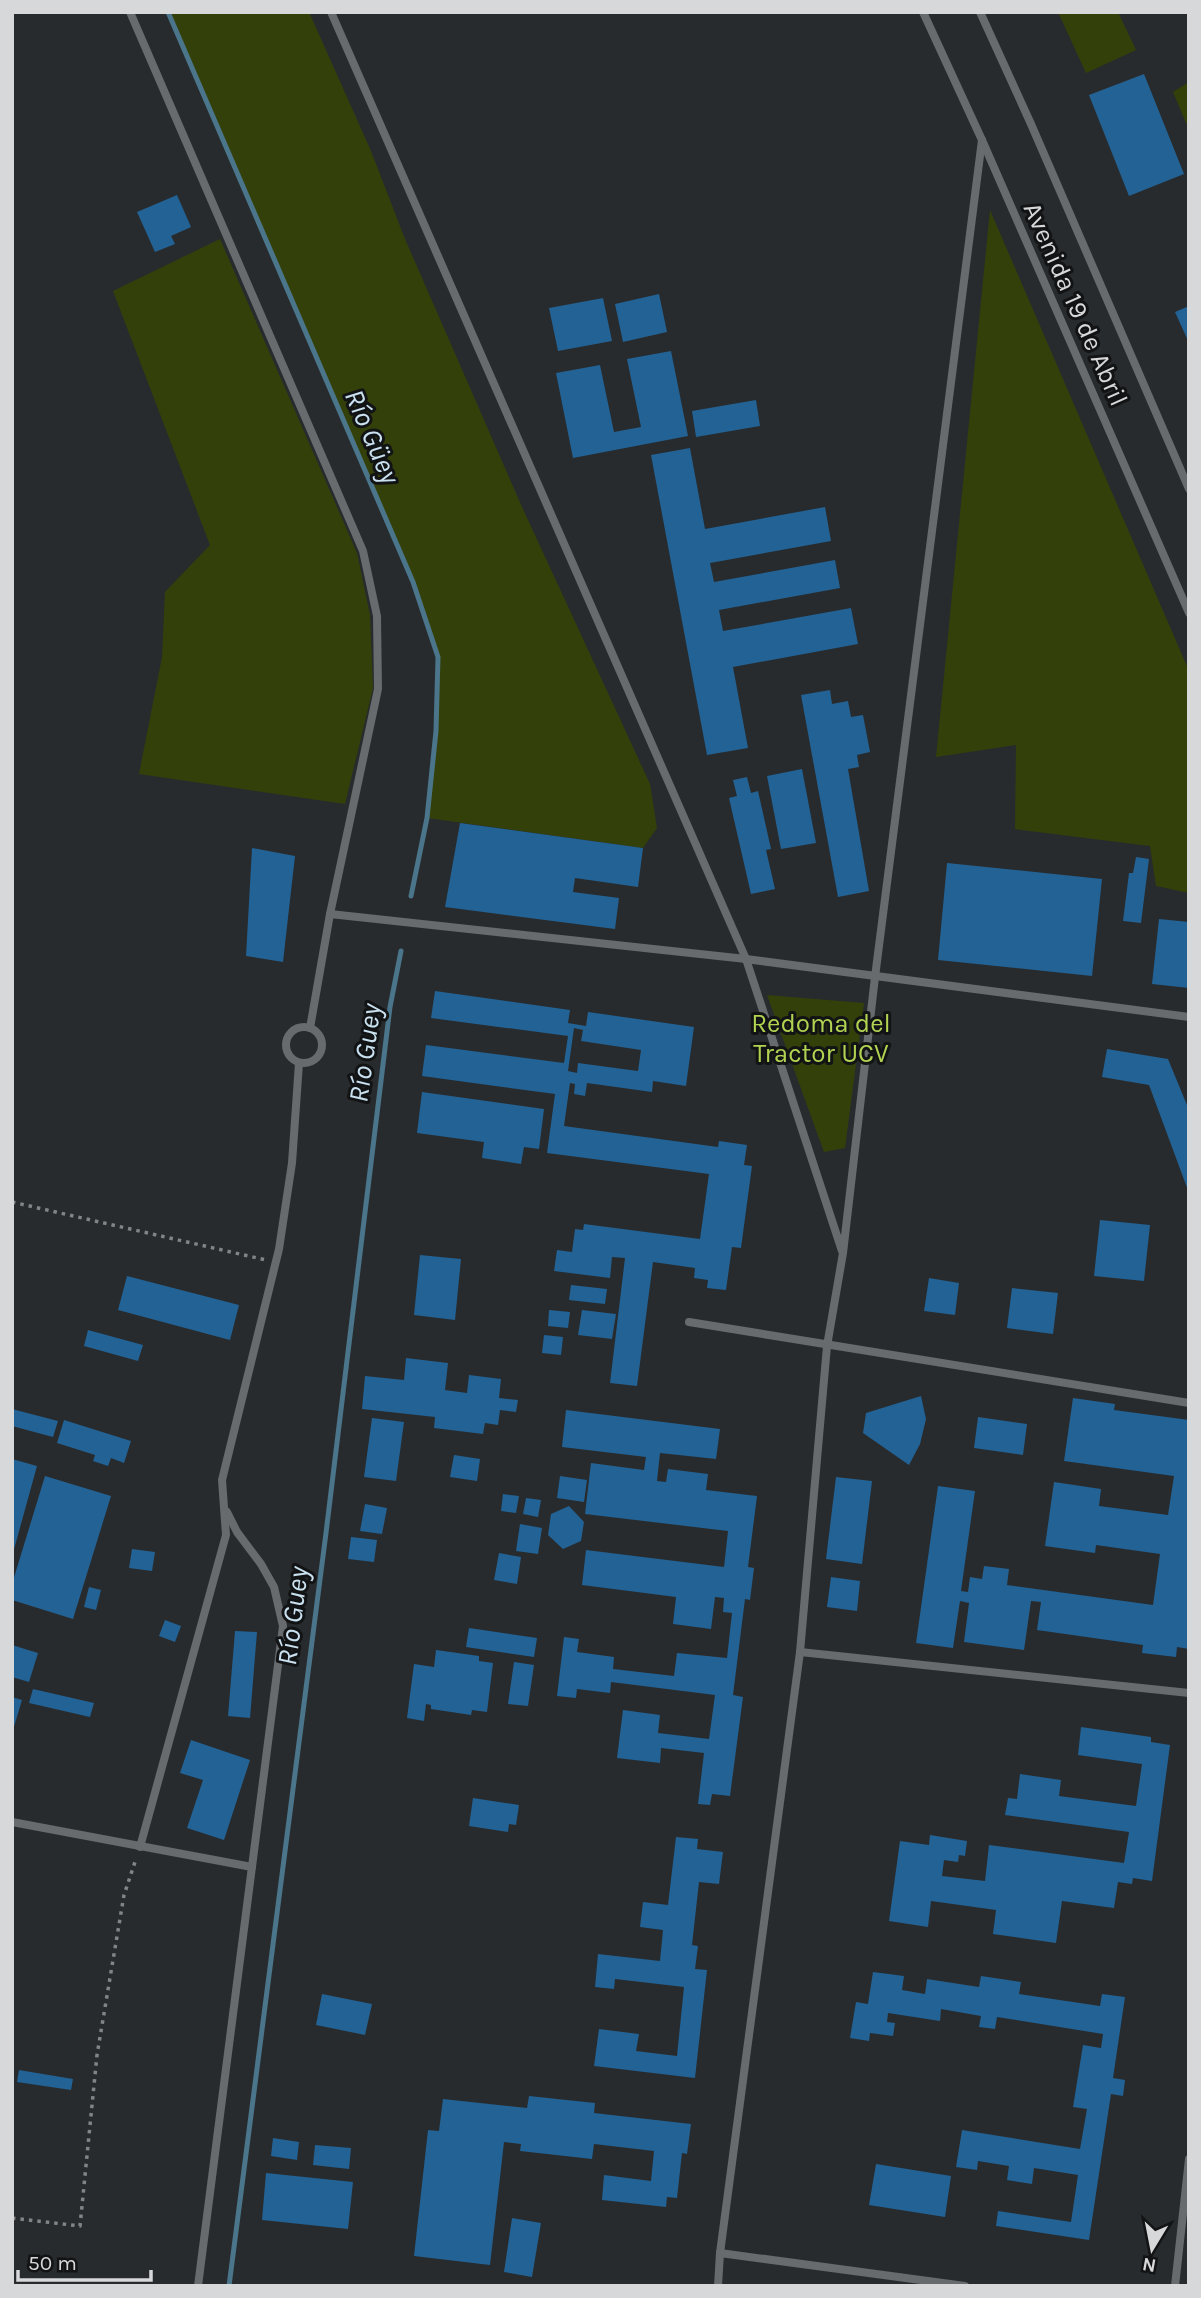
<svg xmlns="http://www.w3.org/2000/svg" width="1201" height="2298" font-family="Karla,sans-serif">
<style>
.green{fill:#34400a}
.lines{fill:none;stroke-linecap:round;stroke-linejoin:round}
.stream{stroke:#4a758a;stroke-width:5}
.building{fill:#236294;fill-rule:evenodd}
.path{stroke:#828587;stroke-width:3.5;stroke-dasharray:3.5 5;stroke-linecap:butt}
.lane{stroke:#676b6e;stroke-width:8}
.labels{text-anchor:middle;stroke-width:6;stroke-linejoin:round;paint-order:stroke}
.street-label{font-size:26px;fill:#d6d8da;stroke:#121314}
.park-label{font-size:26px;fill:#b2d252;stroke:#121314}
.water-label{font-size:28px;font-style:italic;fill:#cae1f0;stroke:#121314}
</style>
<rect width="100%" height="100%" fill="#282b2d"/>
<g class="green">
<path d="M168,12H309L371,151L405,239L522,507L650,784L657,828L643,848L427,818L436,731L438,657L413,582Z"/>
<path d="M1058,12H1118L1136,50L1086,73Z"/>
<path d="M1189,82V130L1173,92Z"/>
<path d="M990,210L1189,671V893L1156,886L1150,846L1015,829L1016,745L936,757Z"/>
<path d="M220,239L357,553L370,615L373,688L345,804L139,774L162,657L165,592L210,545L113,291Z"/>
<path d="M767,995L864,1003L845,1148L824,1152Z"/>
</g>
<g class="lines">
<g class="stream">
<path d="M168,12L413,582L438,657L436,731L427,818L411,896"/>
<path d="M229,2286L326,1533L390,1007L401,951"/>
</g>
</g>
<g class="building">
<path d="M1144,74L1184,174L1129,196L1089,95Z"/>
<path d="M177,195L191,227L171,236L175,244L155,252L137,212Z"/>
<path d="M659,294L667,332L623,342L615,304Z"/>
<path d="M603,298L612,341L558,351L549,308Z"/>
<path d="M1189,306V343L1175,312Z"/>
<path d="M671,351L688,436L573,458L556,373L600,365L614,432L641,427L627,359Z"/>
<path d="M756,400L760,426L696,437L692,411Z"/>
<path d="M690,448L705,529L825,507L831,541L710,563L714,582L835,560L840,588L719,610L723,631L851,608L858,644L733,667L748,748L707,755L651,455Z"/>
<path d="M830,690L832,704L848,701L851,717L863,715L870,752L857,755L859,767L848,769L869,891L838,897L801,695Z"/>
<path d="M802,769L816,843L781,849L767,776Z"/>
<path d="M747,777L751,793L758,791L771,849L766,850L775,889L751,894L729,798L737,796L733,780Z"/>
<path d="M460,823L643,848L638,887L575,878L573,892L619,898L615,929L445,907Z"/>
<path d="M252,848L295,856L283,962L246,956Z"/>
<path d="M1136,857L1149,859L1141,923L1123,921L1129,873H1133Z"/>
<path d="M947,863L1102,879L1092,976L938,960Z"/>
<path d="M1159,919L1189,922V988L1152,984Z"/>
<path d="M435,991L570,1010L568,1023L586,1026L588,1012L694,1027L686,1086L653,1081L652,1092L587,1083L585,1096L574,1094L575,1084L570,1083L564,1126L718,1147L719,1141L747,1145L744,1165L752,1166L741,1248L732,1247L726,1290L707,1288L708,1280L694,1278L695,1268L653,1262L637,1386L610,1383L625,1258L612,1257L610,1278L554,1271L557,1250L572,1252L575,1229L583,1230L584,1224L700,1239L709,1174L547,1153L555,1094L422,1076L426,1045L564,1063L568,1036L431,1018ZM574,1028L583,1030L581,1041L641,1050L638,1071L578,1063L577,1073L568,1071Z"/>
<path d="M1107,1049L1168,1059L1189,1110V1193L1149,1085L1102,1077Z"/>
<path d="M422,1092L544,1109L539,1149L524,1147L521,1164L482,1158L484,1142L417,1133Z"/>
<path d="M1100,1220L1150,1225L1144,1281L1094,1276Z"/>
<path d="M420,1255L461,1259L455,1320L414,1315Z"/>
<path d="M127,1276L239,1305L230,1340L118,1310Z"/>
<path d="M929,1278L959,1283L955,1315L924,1311Z"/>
<path d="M571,1285L607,1289L605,1304L569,1300Z"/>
<path d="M1012,1288L1058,1293L1053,1334L1007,1328Z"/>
<path d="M549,1310L570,1312L568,1328L548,1326Z"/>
<path d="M582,1310L616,1314L612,1339L578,1335Z"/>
<path d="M88,1330L143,1345L138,1361L84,1346Z"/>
<path d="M544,1335L563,1337L561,1355L542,1353Z"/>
<path d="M406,1358L448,1363L445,1390L467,1393L469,1375L501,1379L499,1398L518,1400L516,1412L500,1410L498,1425L485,1423L483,1434L434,1428L435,1417L362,1409L365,1376L404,1380Z"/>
<path d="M921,1396L926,1419L920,1444L909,1465L863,1433L866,1413Z"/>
<path d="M1073,1398L1115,1404L1114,1410L1189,1420V1649L1177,1647L1176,1657L1142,1653L1143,1645L1037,1630L1041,1602L1031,1601L1024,1650L964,1642L969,1603L960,1601L953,1648L916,1643L938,1486L975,1491L961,1591L968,1592L970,1577L982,1579L984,1566L1009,1569L1007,1585L1153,1605L1160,1554L1096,1545L1095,1553L1045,1546L1054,1482L1101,1489L1099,1506L1168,1515L1174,1476L1064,1461Z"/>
<path d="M12,1409L58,1421L53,1437L12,1426Z"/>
<path d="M566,1410L720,1429L716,1459L660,1453L657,1481L666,1482L668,1469L708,1474L706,1490L757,1496L748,1567L754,1568L750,1600L745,1599L733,1695L743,1697L730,1796L712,1794L710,1805L698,1804L704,1753L661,1748L660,1763L617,1758L623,1710L660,1715L658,1733L709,1739L715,1695L611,1682L610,1693L577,1689L576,1698L557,1696L564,1637L579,1639L577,1652L614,1657L613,1669L674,1676L677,1653L727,1658L732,1613L723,1612L724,1598L715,1597L711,1629L673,1624L676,1597L582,1585L586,1550L724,1567L728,1531L585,1514L591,1463L644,1470L646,1457L562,1447Z"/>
<path d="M978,1417L1027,1424L1023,1455L974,1448Z"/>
<path d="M372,1418L404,1422L396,1481L364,1477Z"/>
<path d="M64,1420L131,1441L124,1463L111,1458L108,1466L93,1461L95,1455L57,1443Z"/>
<path d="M454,1455L480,1459L477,1481L450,1477Z"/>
<path d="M12,1459L37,1466L13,1553H12Z"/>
<path d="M45,1476L111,1496L73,1619L12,1600V1584Z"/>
<path d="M560,1476L587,1480L584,1502L557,1498Z"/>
<path d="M836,1477L872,1481L862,1564L826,1559Z"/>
<path d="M503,1494L519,1496L516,1513L501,1511Z"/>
<path d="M526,1498L541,1500L538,1517L523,1514Z"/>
<path d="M365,1504L387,1508L382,1534L360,1531Z"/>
<path d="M569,1506L584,1522L581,1541L563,1549L548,1535L551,1514Z"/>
<path d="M520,1524L542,1528L538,1554L516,1551Z"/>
<path d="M351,1537L377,1540L374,1562L348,1559Z"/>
<path d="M132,1549L155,1552L152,1571L129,1568Z"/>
<path d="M499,1553L521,1557L517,1584L494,1580Z"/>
<path d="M831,1577L860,1581L857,1611L827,1607Z"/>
<path d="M89,1587L101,1590L96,1610L84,1607Z"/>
<path d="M165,1620L181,1626L175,1642L159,1636Z"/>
<path d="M469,1628L537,1638L534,1657L466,1647Z"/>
<path d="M235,1631L257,1632L250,1718L228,1716Z"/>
<path d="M12,1645L38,1653L29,1682L12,1677Z"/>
<path d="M436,1650L479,1656V1661L493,1663L487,1712L472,1710L471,1715L431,1709V1705L426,1704L424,1721L407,1718L414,1664L434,1667Z"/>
<path d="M514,1662L534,1665L528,1706L508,1704Z"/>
<path d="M33,1689L94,1703L90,1717L29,1703Z"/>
<path d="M12,1697L22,1700L13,1730H12Z"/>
<path d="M1081,1727L1151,1737V1742L1170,1745L1152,1881L1133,1878L1132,1884L1118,1882L1114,1908L1062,1901L1056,1943L993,1934L996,1910L931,1901L928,1927L889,1921L900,1841L929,1845L930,1835L967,1841L965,1856L959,1855L958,1862L944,1860L942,1876L985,1881L989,1845L1124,1863L1129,1832L1005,1815L1008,1798L1017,1799L1020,1774L1061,1780L1059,1796L1136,1806L1142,1764L1078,1755Z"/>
<path d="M191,1740L250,1760L224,1840L187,1828L203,1780L180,1773Z"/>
<path d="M473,1798L519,1805L516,1825L509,1824L508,1832L469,1826Z"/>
<path d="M676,1837L698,1839L697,1849L723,1852L719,1884L699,1882L692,1945L698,1946L695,1969L707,1970L695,2078L594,2066L599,2029L639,2034L636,2051L677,2056L684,1987L615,1979L614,1989L595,1987L598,1954L660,1961L663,1930L640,1927L643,1902L668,1905Z"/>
<path d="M873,1972L904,1976L902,1990L925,1994L927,1979L979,1987L981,1976L1021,1982L1019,1994L1100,2006L1102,1994L1125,1997L1113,2078L1125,2080L1123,2096L1111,2094L1089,2240L996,2226L998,2211L1071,2222L1078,2175L1034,2168L1032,2184L1007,2180L1009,2166L978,2161L977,2170L956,2167L962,2130L1080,2149L1087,2109L1073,2107L1083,2045L1101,2048L1103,2034L997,2017L995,2029L979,2027L981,2016L941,2009L940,2021L888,2013L887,2022L895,2023L893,2036L870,2033L869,2041L850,2038L856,2002L868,2004Z"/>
<path d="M322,1994L372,2004L365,2035L316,2025Z"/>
<path d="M19,2070L73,2079L71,2090L17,2082Z"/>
<path d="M529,2096L595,2103L594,2113L691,2124L687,2154L682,2153L677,2198L667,2197L666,2207L602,2200L604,2175L651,2181L654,2151L594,2144L592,2159L520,2151L521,2144L504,2142L490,2265L414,2256L428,2130L439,2131L443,2099L527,2108Z"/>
<path d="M273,2138L299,2142L297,2160L271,2156Z"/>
<path d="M315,2145L351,2148L349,2169L313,2165Z"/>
<path d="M876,2164L951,2176L945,2217L869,2205Z"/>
<path d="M266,2173L353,2182L348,2229L262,2220Z"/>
<path d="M512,2218L541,2223L532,2277L504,2272Z"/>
</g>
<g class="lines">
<g class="path">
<path d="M12,1202L266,1260"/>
<path d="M12,2218L80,2226L97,2055L124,1895L136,1859"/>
</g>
<g class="lane">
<path d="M130,12L363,551L377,616L378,689L330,914L310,1028"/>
<path d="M331,12L746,959L842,1251"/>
<path d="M923,12L982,140L1189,613"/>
<path d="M980,12L1031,124L1189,489"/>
<path d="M330,914L746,959L1189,1017"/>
<circle cx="304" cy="1045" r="18"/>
<path d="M689,1322L1189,1403"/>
<path d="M800,1652L1189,1693"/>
<path d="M12,1822L252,1867"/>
<path d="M140,1847L226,1535L222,1480L279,1249L292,1163L299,1063"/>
<path d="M720,2253L965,2286"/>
<path d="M198,2286L283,1626L274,1587L261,1564L237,1532L227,1512"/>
<path d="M718,2286L720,2253L800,1652L827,1346L843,1253L875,977L982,140"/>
<path d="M1175,2286L1189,2159"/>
</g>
</g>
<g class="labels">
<g class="street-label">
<text transform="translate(1076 304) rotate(66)" y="9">Avenida 19 de Abril</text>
</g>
<g class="park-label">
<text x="821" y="1032">Redoma del<tspan x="821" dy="30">Tractor UCV</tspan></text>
</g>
<g class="water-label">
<text transform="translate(373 436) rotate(67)" y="10">Río Güey</text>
<text transform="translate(364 1053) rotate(-82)" y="10">Río Guey</text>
<text transform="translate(292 1616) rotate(-83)" y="10">Río Guey</text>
</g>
</g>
<rect width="1201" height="2298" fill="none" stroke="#d6d8da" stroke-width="28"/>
<g transform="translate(1152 2249) rotate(190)" stroke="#121314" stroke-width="5" paint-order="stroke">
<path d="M0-5L12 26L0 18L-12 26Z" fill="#d6d8da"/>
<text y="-10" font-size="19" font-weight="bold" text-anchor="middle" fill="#d6d8da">N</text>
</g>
<path d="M18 2270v10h133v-10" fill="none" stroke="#d6d8da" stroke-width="3.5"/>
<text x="28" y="2270" font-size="21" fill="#d6d8da" stroke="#121314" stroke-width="5" paint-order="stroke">50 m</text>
</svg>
